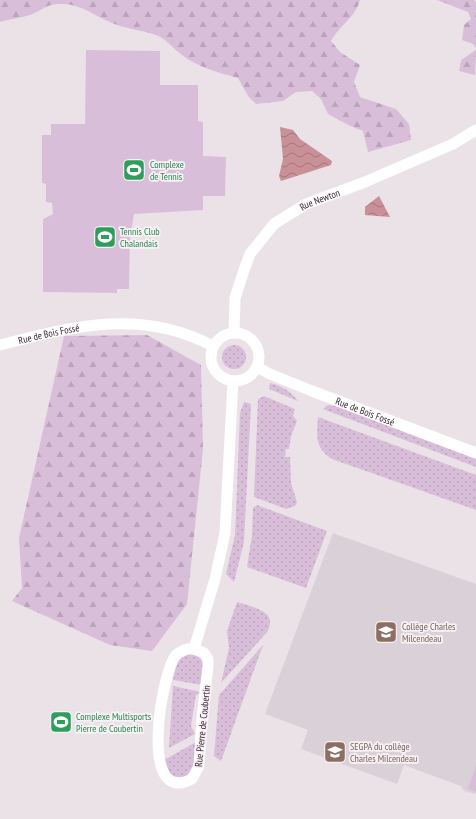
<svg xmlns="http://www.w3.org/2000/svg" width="476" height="819" font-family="'PT Sans Narrow',sans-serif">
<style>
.built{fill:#dad1d8}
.grass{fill:url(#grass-dots)}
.forest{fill:url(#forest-firs)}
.green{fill:#d9bed9}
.water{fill:url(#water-waves)}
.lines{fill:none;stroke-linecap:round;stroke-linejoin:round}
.street{stroke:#fff;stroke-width:11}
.labels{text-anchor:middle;stroke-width:3.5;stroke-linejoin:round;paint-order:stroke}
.leisure-label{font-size:10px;fill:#27864d;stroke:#f8f2f6;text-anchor:start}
.street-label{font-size:10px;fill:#3a2430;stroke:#f8f2f6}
.education-label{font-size:10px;fill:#785e54;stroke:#f8f2f6;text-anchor:start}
</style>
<defs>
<pattern id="grass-dots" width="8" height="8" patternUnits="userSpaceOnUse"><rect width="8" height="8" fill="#d9bed9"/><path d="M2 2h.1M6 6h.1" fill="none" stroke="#bba3bb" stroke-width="1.8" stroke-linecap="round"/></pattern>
<pattern id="forest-firs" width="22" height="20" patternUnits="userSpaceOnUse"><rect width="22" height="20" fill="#d9bed9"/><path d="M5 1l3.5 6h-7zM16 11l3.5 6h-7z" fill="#bba3bb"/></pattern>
<pattern id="water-waves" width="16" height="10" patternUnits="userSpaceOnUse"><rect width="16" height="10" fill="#ca9098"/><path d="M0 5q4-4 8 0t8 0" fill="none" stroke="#a5757c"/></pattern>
</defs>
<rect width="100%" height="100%" fill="#ebe2e8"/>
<path class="built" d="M333,533L476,584V794L464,791L461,786L404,765L397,784L301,749L308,730L265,714Z"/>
<g class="grass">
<circle cx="234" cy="357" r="12"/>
<path d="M270,383C283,386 290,391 298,401L269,389Z"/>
<path d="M264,396L295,409L293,416L297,421L291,436L289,449H286L285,457H290L291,483L297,502L295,506L286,509L254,497L258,399Z"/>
<path d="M244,402L251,404L244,542L234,582L226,574L235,535L240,413Z"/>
<path d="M328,405L335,406L476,459V467L323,409Z"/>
<path d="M318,417L476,475V510L332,459C314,447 317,436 318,417Z"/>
<path d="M257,505L327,531L306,588L247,567L252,535L253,508Z"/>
<path d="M237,602C246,605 269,609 270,621C270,624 269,629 268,631L221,683L229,648L227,631Z"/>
<path d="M263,645L221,761L214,756L219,695Z"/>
<path d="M188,654C208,655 204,670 202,685L173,680L177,660Z"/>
<path d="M173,686L201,692L196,695L191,726L195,734L169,748Z"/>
<path d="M196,742C195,761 196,782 171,776L164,760Z"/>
</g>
<g class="forest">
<path d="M0,0H360C355,18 340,25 331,41L340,52L360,65L354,82L360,97L396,109L409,124L411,140L368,152L363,131L348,125L328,114L321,99L312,91L296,92L283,101L256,104L248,96L238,78C220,73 197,67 182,55C173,49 167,39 156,35C141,30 126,29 112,23C95,16 82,5 64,4C46,3 43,10 30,15C20,18 10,19 0,22Z"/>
<path d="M437,0H474L476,2V48L473,44L462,40L464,25L471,19L468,12Z"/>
<path d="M476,50L475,75L459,71L461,60Z"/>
<path d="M147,335L201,365L203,449L187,604L152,651L110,645L12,601L22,588L19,538L64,336Z"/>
</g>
<g class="green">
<path d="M86,50L160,51V85H198V121L203,122V156L226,157L225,196H203V210L134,214L130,238L129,289H117V293L43,292V219L53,214L52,203L46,202V184L42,183V135H51V124H85Z"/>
<path d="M476,765V792L468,789Z"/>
</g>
<g class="water">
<path d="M280,127L293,130L300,139L332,161L331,165L281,181L279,176L283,159Z"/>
<path d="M379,196L390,217L365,215V207Z"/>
</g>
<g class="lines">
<g class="street">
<path id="s1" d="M234,333L235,298L244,270L250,254L274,224L306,204L365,182L453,144L476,130"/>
<circle cx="235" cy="357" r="24"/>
<path id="s2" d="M0,345C74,326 141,308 213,346"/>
<path id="s3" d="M257,367L270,374L312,391L476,453"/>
<path d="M187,649H194L204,653L208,659V666L202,718L199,766L192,779C138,808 161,674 176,655C179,652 182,651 187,649Z"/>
<path d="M194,649L215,579L225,533L233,381"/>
</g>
</g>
<defs>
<g id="stadium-square" transform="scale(1.15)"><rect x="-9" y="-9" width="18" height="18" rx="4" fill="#2e9e5b" stroke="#f8f2f6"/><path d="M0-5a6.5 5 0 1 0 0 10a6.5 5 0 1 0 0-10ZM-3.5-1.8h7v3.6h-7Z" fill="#fff"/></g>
<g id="school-square" transform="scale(1.15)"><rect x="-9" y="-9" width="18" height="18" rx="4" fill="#8d6e63" stroke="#f8f2f6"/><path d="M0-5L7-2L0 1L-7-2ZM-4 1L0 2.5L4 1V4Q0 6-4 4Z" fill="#fff"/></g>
</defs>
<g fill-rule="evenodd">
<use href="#stadium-square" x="134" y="170"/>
<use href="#stadium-square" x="105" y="237"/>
<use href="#school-square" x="386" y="632"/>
<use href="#stadium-square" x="61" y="722"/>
<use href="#school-square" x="335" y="752"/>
</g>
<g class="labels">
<g class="leisure-label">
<text x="150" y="168">Complexe<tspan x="150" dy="12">de Tennis</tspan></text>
<text x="120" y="235">Tennis Club<tspan x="120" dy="12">Chalandais</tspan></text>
<text x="76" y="720">Complexe Multisports<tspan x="76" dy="12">Pierre de Coubertin</tspan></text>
</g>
<g class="street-label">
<text dy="4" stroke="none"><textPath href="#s1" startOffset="172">Rue Newton</textPath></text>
<text dy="4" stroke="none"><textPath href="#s2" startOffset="50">Rue de Bois Fossé</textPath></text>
<text dy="4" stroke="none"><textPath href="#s3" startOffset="117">Rue de Bois Fossé</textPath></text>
<text transform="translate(202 726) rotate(-84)" y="4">Rue Pierre de Coubertin</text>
</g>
<g class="education-label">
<text x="402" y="630">Collège Charles<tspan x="402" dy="12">Milcendeau</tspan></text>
<text x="350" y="750">SEGPA du collège<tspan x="350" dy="12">Charles Milcendeau</tspan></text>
</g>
</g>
</svg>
